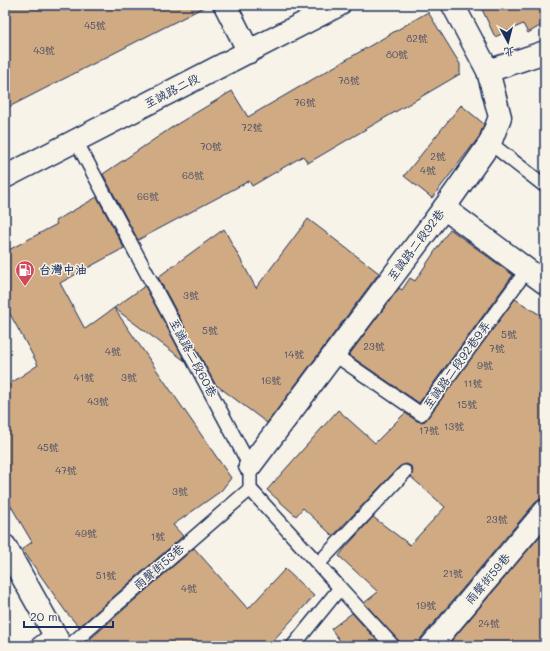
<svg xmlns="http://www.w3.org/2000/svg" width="550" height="651" font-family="Mali,'LXGW WenKai TC',sans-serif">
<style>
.building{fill:#d0aa82;stroke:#1b2f5e}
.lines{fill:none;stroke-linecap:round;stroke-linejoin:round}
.service-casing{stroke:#1b2f5e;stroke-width:16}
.minor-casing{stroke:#1b2f5e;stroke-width:25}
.service{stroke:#f7f3e8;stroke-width:13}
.minor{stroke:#f7f3e8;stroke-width:22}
.labels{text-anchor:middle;stroke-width:3;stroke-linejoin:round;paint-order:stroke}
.number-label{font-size:10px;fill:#484e67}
.street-label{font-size:12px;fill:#1b2f5e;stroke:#f7f3e8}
.poi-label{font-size:12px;font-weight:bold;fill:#1b2f5e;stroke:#f7f3e8;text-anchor:start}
</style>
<rect width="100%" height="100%" fill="#f7f3e8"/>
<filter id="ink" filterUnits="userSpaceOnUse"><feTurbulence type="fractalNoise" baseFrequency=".025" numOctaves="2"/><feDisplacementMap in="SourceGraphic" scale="8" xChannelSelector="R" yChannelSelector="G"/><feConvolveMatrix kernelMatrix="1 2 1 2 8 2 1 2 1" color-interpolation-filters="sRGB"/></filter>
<g filter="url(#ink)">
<g class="building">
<path d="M5,5H208L5,109Z"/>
<path d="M480,5H545V23L528,33L523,24L495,37Z"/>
<path d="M428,12L460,64V74L308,163L303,156L252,186L249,181L138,240L103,174L174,126L232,91L248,117Z"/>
<path d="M461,105L484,124L479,137L432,198L404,176Z"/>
<path d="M97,197L124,248L60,283L85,329L114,308L231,478L221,491L173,525L183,536L79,627L66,612L22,549L32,542L5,496V387L38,365L5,305V252L57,224L55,221Z"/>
<path d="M308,219L379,273L267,423L215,384L158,277L224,229L256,288Z"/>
<path d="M450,229L513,275L419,403L349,355L399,288L402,290L410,278L415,281Z"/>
<path d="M145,286L185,361L114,308Z"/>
<path d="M515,299L545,318V499H540L535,503L421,638L419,646H401L399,641L364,603L378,592L339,556L345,548L373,517L410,545L445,507L411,477L413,470L411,466L406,464L399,467L333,536L303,508L296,516L267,490L338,410L375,443L405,413L417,421L421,422L425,421Z"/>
<path d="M545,530V646H447Z"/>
<path d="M194,548L248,609L285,569L314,596L268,646H96L90,639Z"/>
<path d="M352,613L382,646H344L331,629Z"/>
</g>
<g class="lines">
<g class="service-casing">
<g id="service">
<path d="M76,141L250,466V489L340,588"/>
<path d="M490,143L545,186"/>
<path d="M335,355L421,414L527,270"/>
<path d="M319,563L405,472"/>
<path d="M36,646L53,633"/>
<path d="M69,646L250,489"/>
<path d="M293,646L340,588L393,646"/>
</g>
</g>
<g class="minor-casing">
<g id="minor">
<path d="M225,5L249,52"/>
<path d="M488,71L545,52"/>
<path d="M5,177L339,5"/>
<path d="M444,208L545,283"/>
<path d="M250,466L444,208L490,143L500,117L488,71L453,5"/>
<path d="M5,546L61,646"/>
<path d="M431,646L545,511"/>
</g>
</g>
<use href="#service" class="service"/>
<use href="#minor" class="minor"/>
</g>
</g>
<defs>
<g id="fuel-pin" transform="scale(1)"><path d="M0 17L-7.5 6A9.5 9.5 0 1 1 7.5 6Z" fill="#d1495b" stroke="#f7f3e8"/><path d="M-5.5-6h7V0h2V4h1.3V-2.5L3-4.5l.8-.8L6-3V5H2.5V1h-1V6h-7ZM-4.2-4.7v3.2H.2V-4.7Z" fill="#fff"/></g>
</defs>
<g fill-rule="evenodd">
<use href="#fuel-pin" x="25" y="270"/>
</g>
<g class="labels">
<g class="number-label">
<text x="95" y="29">45號</text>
<text x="417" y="42">82號</text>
<text x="44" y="54">43號</text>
<text x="397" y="58">80號</text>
<text x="349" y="84">78號</text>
<text x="305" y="106">76號</text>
<text x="252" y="131">72號</text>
<text x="211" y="150">70號</text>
<text x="438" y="160">2號</text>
<text x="428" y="174">4號</text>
<text x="193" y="179">68號</text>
<text x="148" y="200">66號</text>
<text x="191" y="299">3號</text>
<text x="210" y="334">5號</text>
<text x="509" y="338">5號</text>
<text x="374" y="350">23號</text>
<text x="497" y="352">7號</text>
<text x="113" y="355">4號</text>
<text x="294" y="358">14號</text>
<text x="485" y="369">9號</text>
<text x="84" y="381">41號</text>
<text x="129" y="381">3號</text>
<text x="271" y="384">16號</text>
<text x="473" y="387">11號</text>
<text x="98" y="405">43號</text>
<text x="467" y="408">15號</text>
<text x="454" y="430">13號</text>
<text x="429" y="434">17號</text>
<text x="48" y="451">45號</text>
<text x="66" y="474">47號</text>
<text x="180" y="495">3號</text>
<text x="497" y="523">23號</text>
<text x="86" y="537">49號</text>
<text x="158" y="540">1號</text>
<text x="453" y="577">21號</text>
<text x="106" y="579">51號</text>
<text x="189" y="592">4號</text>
<text x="426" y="609">19號</text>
<text x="489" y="627">24號</text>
</g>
<g class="street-label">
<text transform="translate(172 91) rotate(-27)" y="4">至誠路二段</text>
<text transform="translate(416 245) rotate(-53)" y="4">至誠路二段92巷</text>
<text transform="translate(193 358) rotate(62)" y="4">至誠路二段60巷</text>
<text transform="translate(457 365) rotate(-54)" y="4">至誠路二段92巷9弄</text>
<text transform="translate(159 567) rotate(-41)" y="4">雨聲街53巷</text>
<text transform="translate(488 579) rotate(-50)" y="4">雨聲街59巷</text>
</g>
<g class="poi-label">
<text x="39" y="274">台灣中油</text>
</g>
</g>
<rect width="550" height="651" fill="none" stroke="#f7f3e8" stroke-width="20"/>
<rect x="10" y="10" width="530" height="631" fill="none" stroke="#1b2f5e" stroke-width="1.5" filter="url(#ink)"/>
<g transform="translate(508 42) rotate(173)" stroke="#f7f3e8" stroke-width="3" paint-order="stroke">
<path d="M0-3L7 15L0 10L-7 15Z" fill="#1b2f5e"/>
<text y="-6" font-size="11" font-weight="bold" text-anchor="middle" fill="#1b2f5e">北</text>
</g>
<path d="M24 621v6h89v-6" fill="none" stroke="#1b2f5e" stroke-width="2"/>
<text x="30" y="621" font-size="12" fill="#1b2f5e" stroke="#f7f3e8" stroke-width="3" paint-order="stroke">20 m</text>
</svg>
